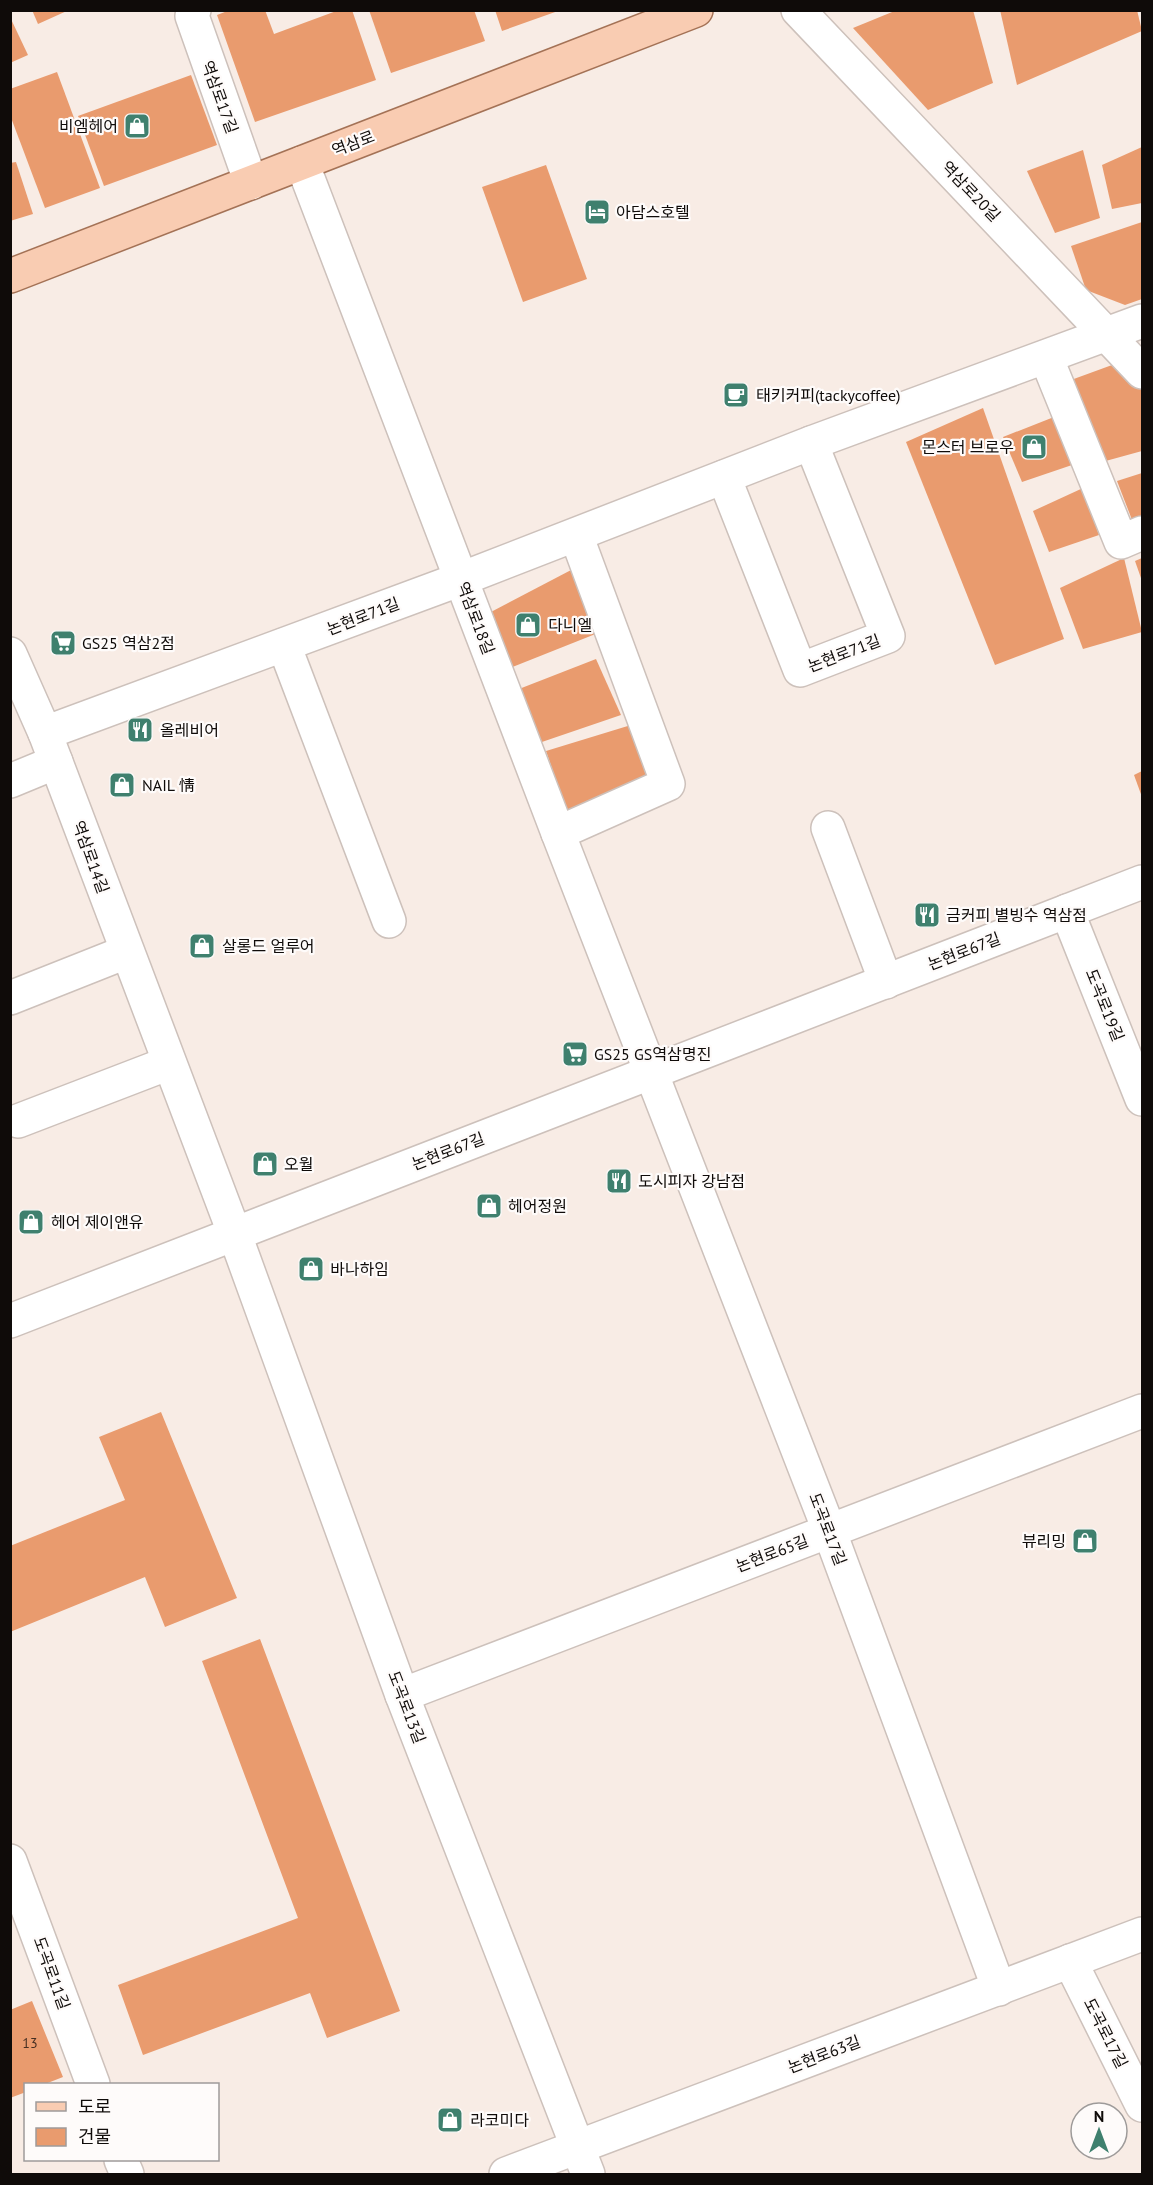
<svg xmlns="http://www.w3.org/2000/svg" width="1153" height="2185" font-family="'PT Sans','Noto Sans KR',sans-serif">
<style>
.building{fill:#e99b6e}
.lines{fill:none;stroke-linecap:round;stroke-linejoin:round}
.minor-casing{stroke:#cdc1bb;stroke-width:36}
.major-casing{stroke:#a47256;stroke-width:36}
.minor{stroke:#fff;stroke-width:33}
.major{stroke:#f9ccb2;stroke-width:33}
.labels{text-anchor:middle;stroke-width:4.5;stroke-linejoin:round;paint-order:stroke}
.number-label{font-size:14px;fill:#462f22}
.street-label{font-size:16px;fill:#0f0b09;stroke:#fefbfa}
.poi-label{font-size:16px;fill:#0f0b09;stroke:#fefbfa;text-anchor:start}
</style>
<rect width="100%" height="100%" fill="#f8ece5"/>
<g class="building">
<path d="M32,10H69L38,24Z"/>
<path d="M230,10H265L274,34L339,10H352L376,80L255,122L217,15Z"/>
<path d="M369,10H474L485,41L391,73Z"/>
<path d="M495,10H558V11L502,31Z"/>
<path d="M897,10H973L993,83L928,110L853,28Z"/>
<path d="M1000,10H1137L1142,31L1017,85Z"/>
<path d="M10,17L28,55L10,63Z"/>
<path d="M57,72L100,188L45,208L10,115V89Z"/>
<path d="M191,75L217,145L104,186L78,116Z"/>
<path d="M1142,147V203L1112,209L1102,165Z"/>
<path d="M1083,150L1100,218L1055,233L1027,171Z"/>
<path d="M16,162L33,214L10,221V163Z"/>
<path d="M546,165L587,279L523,302L482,187Z"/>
<path d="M1142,222V299L1125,305L1086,290L1071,246Z"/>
<path d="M1123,361L1142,387V451L1102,462L1071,380Z"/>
<path d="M983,408L1064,639L995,665L906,442Z"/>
<path d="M1059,415L1072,465L1022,482L1003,437Z"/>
<path d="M1142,473V522L1134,525L1117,481Z"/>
<path d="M1083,488L1099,535L1049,552L1033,511Z"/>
<path d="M1124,558L1142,632L1083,649L1060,588Z"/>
<path d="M1142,558V581L1135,561Z"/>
<path d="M573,569L598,633L510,668L489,613Z"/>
<path d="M596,659L621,715L536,744L519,689Z"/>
<path d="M631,725L650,783L569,818L546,751Z"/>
<path d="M1142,771V797L1134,775Z"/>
<path d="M161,1412L237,1598L165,1627L145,1577L10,1632V1546L125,1500L99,1437Z"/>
<path d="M260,1639L400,2011L327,2038L310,1993L143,2055L118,1985L298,1918L202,1661Z"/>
<path d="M32,2001L63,2077L45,2084H26V2092L10,2098V2010Z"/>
</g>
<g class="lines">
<g class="minor-casing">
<g id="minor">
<path d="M194,10L192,16L251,183"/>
<path d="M798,10L1142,372"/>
<path d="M302,163L558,833L829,1530L999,1989"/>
<path d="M1046,357L1121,542L1142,533"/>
<path d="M724,477L800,670L888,636L811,443"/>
<path d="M284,645L389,921"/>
<path d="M10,654L45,733L235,1235L402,1695L588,2174"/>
<path d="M45,733L461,579L811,443L1142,321"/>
<path d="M10,781L56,762"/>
<path d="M828,828L886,982"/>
<path d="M558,833L668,784L576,535"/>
<path d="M1067,911L1142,1099"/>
<path d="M10,998L126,952"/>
<path d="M18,1121L169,1063"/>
<path d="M10,1321L1142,882"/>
<path d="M402,1695L1142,1411"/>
<path d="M10,1861L93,2084"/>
<path d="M1070,1961L1142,2105"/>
<path d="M121,2160L127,2174"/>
<path d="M506,2174L1142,1934"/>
</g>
</g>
<g class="major-casing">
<path id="major" d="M10,276L696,10"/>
</g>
<use href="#minor" class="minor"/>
<use href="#major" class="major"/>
</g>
<defs>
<g id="shop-square" transform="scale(1.35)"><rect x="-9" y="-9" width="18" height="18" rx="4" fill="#3f806e" stroke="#fefbfa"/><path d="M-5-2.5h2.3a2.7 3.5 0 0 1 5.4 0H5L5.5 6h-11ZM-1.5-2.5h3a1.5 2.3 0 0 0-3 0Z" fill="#fff"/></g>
<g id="hotel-square" transform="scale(1.35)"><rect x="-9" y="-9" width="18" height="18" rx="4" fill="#3f806e" stroke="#fefbfa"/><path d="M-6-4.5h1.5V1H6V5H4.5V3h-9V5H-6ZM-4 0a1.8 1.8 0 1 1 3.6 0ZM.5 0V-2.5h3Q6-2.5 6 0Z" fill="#fff"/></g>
<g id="cafe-square" transform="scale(1.35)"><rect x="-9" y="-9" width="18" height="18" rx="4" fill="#3f806e" stroke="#fefbfa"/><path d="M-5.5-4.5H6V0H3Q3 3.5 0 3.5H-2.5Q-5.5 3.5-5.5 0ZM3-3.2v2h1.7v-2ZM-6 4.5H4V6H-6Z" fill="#fff"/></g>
<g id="supermarket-square" transform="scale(1.35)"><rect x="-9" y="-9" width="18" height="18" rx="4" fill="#3f806e" stroke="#fefbfa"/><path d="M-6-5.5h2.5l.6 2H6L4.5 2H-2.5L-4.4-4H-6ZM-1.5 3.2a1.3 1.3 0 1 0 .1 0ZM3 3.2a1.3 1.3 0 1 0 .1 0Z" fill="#fff"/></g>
<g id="restaurant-square" transform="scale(1.35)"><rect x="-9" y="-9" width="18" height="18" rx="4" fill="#3f806e" stroke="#fefbfa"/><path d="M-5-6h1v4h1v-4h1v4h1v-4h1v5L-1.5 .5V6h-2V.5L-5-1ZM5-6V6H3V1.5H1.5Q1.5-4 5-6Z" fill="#fff"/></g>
</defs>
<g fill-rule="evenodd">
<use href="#shop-square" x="137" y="126"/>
<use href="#hotel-square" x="597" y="212"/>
<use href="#cafe-square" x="736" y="395"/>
<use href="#shop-square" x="1034" y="447"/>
<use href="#shop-square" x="528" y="625"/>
<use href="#supermarket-square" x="63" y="643"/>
<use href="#restaurant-square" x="140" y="730"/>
<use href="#shop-square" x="122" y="785"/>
<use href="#restaurant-square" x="927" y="915"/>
<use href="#shop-square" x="202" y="946"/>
<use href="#supermarket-square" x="575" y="1054"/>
<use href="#shop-square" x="265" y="1164"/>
<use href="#restaurant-square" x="619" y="1181"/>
<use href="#shop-square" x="489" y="1206"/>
<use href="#shop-square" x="31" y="1222"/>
<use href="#shop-square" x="311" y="1269"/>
<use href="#shop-square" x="1085" y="1541"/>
<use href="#shop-square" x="450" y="2120"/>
</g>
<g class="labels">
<g class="number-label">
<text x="30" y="2048">13</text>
</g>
<g class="street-label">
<text transform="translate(220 97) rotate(70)" y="6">역삼로17길</text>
<text transform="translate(353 143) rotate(-21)" y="6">역삼로</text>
<text transform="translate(971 191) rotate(46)" y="6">역삼로20길</text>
<text transform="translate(363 616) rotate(-21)" y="6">논현로71길</text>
<text transform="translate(476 618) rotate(69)" y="6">역삼로18길</text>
<text transform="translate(844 653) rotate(-21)" y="6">논현로71길</text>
<text transform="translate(91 857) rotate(70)" y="6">역삼로14길</text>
<text transform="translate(964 951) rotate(-21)" y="6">논현로67길</text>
<text transform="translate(1105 1005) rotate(68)" y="6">도곡로19길</text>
<text transform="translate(448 1151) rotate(-21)" y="6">논현로67길</text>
<text transform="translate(828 1529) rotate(69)" y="6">도곡로17길</text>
<text transform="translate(772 1553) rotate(-21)" y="6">논현로65길</text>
<text transform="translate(407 1707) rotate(69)" y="6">도곡로13길</text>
<text transform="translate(52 1973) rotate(70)" y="6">도곡로11길</text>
<text transform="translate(1106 2033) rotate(63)" y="6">도곡로17길</text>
<text transform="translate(824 2054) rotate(-21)" y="6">논현로63길</text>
</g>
<g class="poi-label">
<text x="118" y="132" text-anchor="end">비엠헤어</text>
<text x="616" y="218">아담스호텔</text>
<text x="756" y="401">태키커피(tackycoffee)</text>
<text x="1014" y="453" text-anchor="end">몬스터 브로우</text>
<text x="548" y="631">다니엘</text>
<text x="82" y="649">GS25 역삼2점</text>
<text x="160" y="736">올레비어</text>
<text x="142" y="791">NAIL 情</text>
<text x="946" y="921">금커피 별빙수 역삼점</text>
<text x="222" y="952">살롱드 얼루어</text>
<text x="594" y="1060">GS25 GS역삼명진</text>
<text x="284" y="1170">오월</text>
<text x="638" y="1187">도시피자 강남점</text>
<text x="508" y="1212">헤어정원</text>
<text x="51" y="1228">헤어 제이앤유</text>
<text x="330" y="1275">바나하임</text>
<text x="1066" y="1547" text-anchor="end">뷰리밍</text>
<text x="470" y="2126">라코미다</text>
</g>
</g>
<rect width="1153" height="2185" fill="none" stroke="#0f0b09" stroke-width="24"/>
<rect x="24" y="2083" width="195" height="78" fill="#fefbfa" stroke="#9e9b9a" stroke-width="1.5"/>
<rect x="36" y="2102" width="30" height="9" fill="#f9ccb2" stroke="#9e9b9a" stroke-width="1.5"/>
<text x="78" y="2113" font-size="18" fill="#0f0b09">도로</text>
<rect x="36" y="2128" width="30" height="18" fill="#e99b6e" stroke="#9e9b9a" stroke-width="1.5"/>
<text x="78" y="2143" font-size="18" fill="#0f0b09">건물</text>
<g transform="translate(1099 2131)"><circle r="28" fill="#fefbfa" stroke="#9e9b9a" stroke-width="1.5"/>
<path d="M0-4.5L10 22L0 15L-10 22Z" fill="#3f806e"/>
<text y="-9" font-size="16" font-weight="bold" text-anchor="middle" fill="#0f0b09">N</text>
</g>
</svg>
